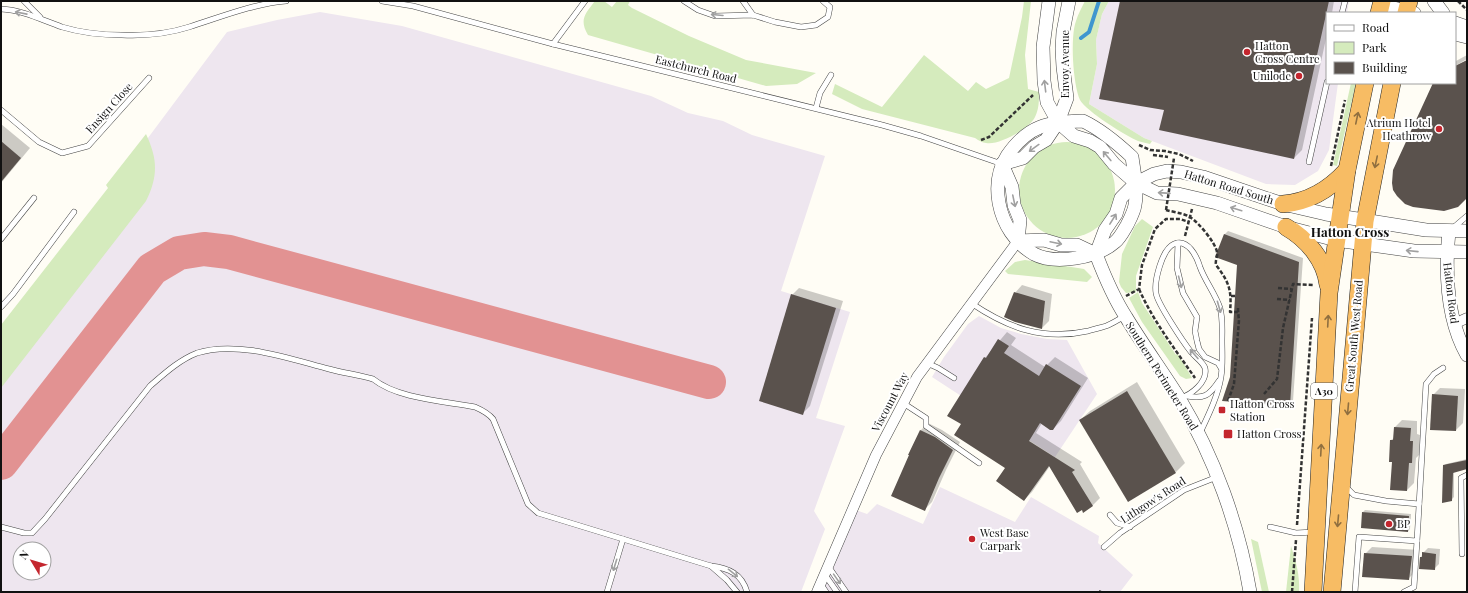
<svg xmlns="http://www.w3.org/2000/svg" width="1468" height="593" font-family="'Playfair Display',serif">
<style>
.industrial{fill:#eee6ef;fill-rule:evenodd}
.green{fill:#d5ebbd}
.shadow{fill:#0003}
.lines{fill:none;stroke-linecap:round;stroke-linejoin:round}
.stream{stroke:#3f96cf;stroke-width:4}
.taxiway{stroke:#e29292;stroke-width:34}
.building{fill:#5a524d}
.service-casing{stroke:#444;stroke-width:6}
.minor-casing{stroke:#444;stroke-width:11}
.tertiary-casing{stroke:#444;stroke-width:14}
.trunk-casing{stroke:#222;stroke-width:18}
.path{stroke:#333;stroke-width:2.5;stroke-dasharray:4 2;stroke-linecap:butt}
.service{stroke:#fff;stroke-width:5}
.minor{stroke:#fff;stroke-width:10}
.tertiary{stroke:#fff;stroke-width:13}
.trunk{stroke:#f7bc64;stroke-width:17}
.path-bridge{stroke:#333;stroke-width:2.5;stroke-dasharray:4 2;stroke-linecap:butt}
.oneway{stroke:#a0a0a0}
.oneway2{stroke:#906f3f}
.poi-dot{fill:#c4262e;stroke:#fff;stroke-width:1.5}
.labels{text-anchor:middle;stroke-width:4;stroke-linejoin:round;paint-order:stroke}
.shield{fill:#fff;stroke:#585858;stroke-width:1}
.shield-label{font-size:10px;font-weight:bold;fill:#111}
.poi-label{font-size:11px;fill:#111;stroke:#fff;text-anchor:start}
.street-label{font-size:11px;fill:#111;stroke:#fff}
.quarter-label{font-size:13px;font-weight:bold;fill:#111;stroke:#fff}
</style>
<rect width="100%" height="100%" fill="#fffdf5"/>
<g class="industrial">
<path d="M1109,1H1349L1347,13H1327V83H1338L1329,150L1318,171L1295,185L1266,184L1144,138L1089,104L1097,64L1096,40L1102,14Z"/>
<path d="M320,12L402,26L651,96L688,113L723,121L752,135L825,156L781,291L850,312L816,418L845,426L814,511L825,529L801,592H1V335L227,32L277,20ZM20,549H44V573H20Z"/>
<path d="M979,316L1001,328L1021,334L1047,339L1067,340L1097,394L1055,457L932,377L944,357L968,324Z"/>
<path d="M940,487L1015,522L1031,497L1099,536L1098,543L1133,575L1120,592H821L853,509L867,514L877,504L923,524Z"/>
</g>
<g class="green">
<path d="M595,1H604L612,7L617,1H630L628,5L632,8L689,36L746,60L816,73L797,84L766,86L588,35C579,20 585,14 595,1Z"/>
<path d="M1024,1H1031L1025,55L1028,89L1039,92C1039,101 1039,109 1035,117C1030,128 999,146 986,143C983,143 978,140 975,138L862,109L832,94L835,84L882,107L924,55L968,91L976,82L986,89L1009,78L1022,17Z"/>
<path d="M1085,1H1109L1102,14L1096,40L1097,64L1089,104L1144,138L1152,141L1150,144C1146,143 1141,142 1138,141C1126,136 1086,111 1080,100C1073,84 1070,37 1076,21C1078,14 1082,7 1085,1Z"/>
<path d="M1351,83H1356L1337,166L1333,165Z"/>
<path d="M146,134C158,160 158,176 146,201L1,388V325L108,188L106,185Z"/>
<circle cx="1067" cy="190" r="48"/>
<path d="M1142,219L1153,227L1136,276V292L1126,293L1121,287L1119,282L1122,254L1135,226Z"/>
<path d="M1025,260L1078,268L1084,269L1092,277L1087,282L1008,274L1005,271L1015,262Z"/>
<path d="M1138,292L1142,303L1176,355L1178,354L1192,378L1186,379L1180,376L1142,322L1129,298Z"/>
<path d="M1251,539L1258,542L1269,592H1262Z"/>
<path d="M1291,546C1296,561 1300,576 1299,592H1286Z"/>
</g>
<g class="shadow">
<path d="M1121,1H1334L1332,13H1327V34L1302,150L1294,158L1165,109Z"/>
<path d="M1467,55V59L1455,66L1456,61Z"/>
<path d="M1,124L30,148L1,183Z"/>
<path d="M1228,231L1303,258L1293,401L1289,405L1238,264L1224,235Z"/>
<path d="M1022,285L1052,294L1049,321L1042,328L1015,293Z"/>
<path d="M799,288L843,301L810,406L803,413L792,295Z"/>
<path d="M1007,332L1016,338L1011,345L1045,367L1055,357L1088,378L1061,421L1053,429L1042,423L1036,433L1082,462L1080,464L1100,498L1092,506L1050,466L1032,492L1024,500L1007,468L962,424L985,358Z"/>
<path d="M1137,382L1185,463L1176,472L1080,420L1090,411Z"/>
<path d="M1440,388L1465,389L1463,423L1456,430L1433,395Z"/>
<path d="M1402,420L1417,421V434L1420,435L1419,455L1416,458L1414,483L1407,490L1393,461L1391,440L1394,438L1395,427Z"/>
<path d="M928,423L942,430L960,442L946,470L932,502L925,509L909,454L921,430Z"/>
<path d="M1467,459V468L1454,471V497L1451,500L1444,466L1446,464Z"/>
<path d="M1365,510L1411,514L1410,529L1408,531L1363,512Z"/>
<path d="M1372,547L1419,550L1415,572L1408,579L1365,554Z"/>
<path d="M1428,548L1440,549L1439,564L1434,569L1421,557L1423,553Z"/>
</g>
<g class="lines">
<path class="stream" d="M1081,38L1089,32L1099,1"/>
<path class="taxiway" d="M1,463L152,269L179,253L204,249L229,252L709,382"/>
</g>
<g class="building">
<path d="M1120,1H1329L1294,159L1159,130L1164,110L1099,99Z"/>
<path d="M1467,60V198L1458,207L1444,211L1413,207L1405,204L1397,196L1393,190L1392,183L1393,170L1433,83H1455V66Z"/>
<path d="M1,141L21,158L1,182Z"/>
<path d="M1224,234L1299,262L1290,406L1222,401L1230,377L1237,265L1215,257Z"/>
<path d="M1014,292L1045,301L1042,329L1015,322L1004,317Z"/>
<path d="M791,294L836,308L803,415L759,401Z"/>
<path d="M998,339L1009,346L1004,353L1039,376L1046,364L1081,386L1053,430H1050L1040,423L1029,441L1075,470L1072,472L1093,506L1083,513L1082,510L1077,513L1049,466L1024,501L996,481L1005,468L954,435L961,424L947,416L984,357L986,358Z"/>
<path d="M1127,391L1176,473L1128,502L1079,420Z"/>
<path d="M1432,394L1458,396L1456,431L1430,430Z"/>
<path d="M1394,427L1411,428L1410,441H1413L1412,463H1409L1407,491L1390,490L1392,462H1389L1390,440H1393Z"/>
<path d="M920,430L935,437L953,450L939,478L925,511L891,496L909,455H908Z"/>
<path d="M1467,460V469L1453,473L1452,501L1442,503L1443,465Z"/>
<path d="M1362,512L1409,516L1408,532L1361,528Z"/>
<path d="M1422,552L1436,554L1435,570L1419,569L1420,557H1422Z"/>
<path d="M1364,553L1412,556L1409,580L1362,577Z"/>
</g>
<g class="lines">
<g class="service-casing">
<g id="service">
<path d="M24,1L40,17"/>
<path d="M382,1L413,6L553,44L882,125L921,136L1002,164"/>
<path d="M684,1L698,10L715,16L753,15L775,22L801,27L816,25L828,17L830,7L823,1"/>
<path d="M743,1L753,15"/>
<path d="M1,9C23,10 42,20 62,27C82,33 102,35 122,35C145,36 167,34 189,27C221,17 252,4 286,1"/>
<path d="M1342,13L1345,1"/>
<path d="M553,44L585,1"/>
<path d="M816,108L820,93L831,75"/>
<path d="M1,110L39,142L62,153L88,146L149,78"/>
<path d="M1309,162L1327,82"/>
<path d="M1453,228L1467,216"/>
<path d="M1,239L34,198"/>
<path d="M1178,243L1177,268L1183,293L1197,317L1195,331L1197,341L1199,349L1205,357L1218,363L1221,368"/>
<path d="M971,303C1008,328 1043,341 1088,331C1094,329 1100,328 1106,326C1112,324 1119,319 1125,316"/>
<path d="M1,307L13,294L74,212"/>
<path d="M927,363L938,368L954,378"/>
<path d="M1187,396C1204,399 1209,396 1219,381"/>
<path d="M1180,398C1191,395 1208,382 1205,368C1203,362 1195,357 1191,352C1184,343 1157,303 1156,293C1154,281 1162,249 1174,244C1188,238 1197,257 1200,267C1205,281 1215,293 1220,308C1223,318 1222,330 1222,341C1222,352 1223,365 1221,377C1218,396 1208,416 1200,433"/>
<path d="M903,403L926,418V426L979,463"/>
<path d="M1345,486L1354,495L1386,501L1419,504"/>
<path d="M1110,515L1117,523L1130,527"/>
<path d="M1,527L24,533H32L45,519L150,386C164,374 179,360 197,353C237,340 290,359 329,369C344,373 359,375 373,379C398,399 444,401 475,407C482,410 488,413 493,419L528,504L538,513L711,566C729,568 742,574 747,592"/>
<path d="M1270,527L1296,533L1314,532"/>
<path d="M1104,547L1120,533L1184,490L1217,477"/>
<path d="M1462,554L1461,478L1467,475"/>
<path d="M711,566L727,580L737,592"/>
<path d="M828,566L846,592"/>
<path d="M825,575L837,592"/>
<path d="M820,583L826,592"/>
<path d="M607,592L623,539"/>
<path d="M1355,592L1359,537L1417,541L1426,384L1434,374L1443,368"/>
<path d="M1404,592L1414,587L1417,541"/>
</g>
</g>
<g class="minor-casing">
<g id="minor">
<path d="M1454,324L1467,318"/>
<path d="M817,592L876,455L917,377L1018,241"/>
</g>
</g>
<g class="tertiary-casing">
<g id="tertiary">
<path d="M1049,1L1043,47L1044,81L1047,102L1058,122L1074,136L1090,141L1100,147L1114,164L1136,183L1157,193L1178,194L1217,203L1286,227L1336,240L1414,251L1467,252"/>
<path d="M1434,1L1443,13"/>
<path d="M1381,5L1414,13"/>
<path d="M1455,23L1467,27"/>
<path d="M1455,34L1467,37"/>
<path d="M1083,121C1102,130 1117,143 1132,157C1134,172 1138,190 1135,205C1134,212 1130,219 1127,225C1124,230 1120,238 1115,242C1097,258 1055,265 1034,254C1015,243 1003,224 999,203C996,186 998,170 1007,156C1028,125 1048,122 1083,121Z"/>
<path d="M1002,164L1023,158L1034,147L1046,140L1058,122L1067,98L1063,67L1062,49L1063,32L1069,1"/>
<path d="M1002,164L1012,187L1014,205L1020,220L1018,241"/>
<path d="M1449,231C1445,272 1446,318 1467,355"/>
<path d="M1018,241L1044,240L1061,245H1077L1096,254"/>
<path d="M1096,254L1105,230L1116,214L1121,198L1136,183L1154,174L1167,171L1181,172L1203,177L1283,204L1326,214L1426,230L1467,231"/>
<path d="M1096,254C1104,275 1113,297 1126,317C1143,345 1162,371 1179,398C1214,456 1239,526 1250,592"/>
</g>
</g>
<g class="trunk-casing">
<g id="trunk">
<path d="M1379,13L1382,1"/>
<path d="M1406,13L1409,1"/>
<path d="M1283,204C1309,202 1329,190 1347,170"/>
<path d="M1286,227C1307,239 1325,260 1328,285"/>
<path d="M1313,592L1329,293L1347,170L1365,83"/>
<path d="M1332,592L1365,221L1392,83"/>
</g>
</g>
<g class="path">
<path d="M1458,1L1467,10"/>
<path d="M981,140L989,137L1033,95"/>
<path d="M1139,145L1150,150L1165,151L1179,154L1193,161"/>
<path d="M1153,155L1168,157"/>
<path d="M1331,166L1345,100"/>
<path d="M1166,210C1173,212 1183,213 1190,217C1199,223 1215,242 1217,252C1218,256 1215,260 1216,265C1229,282 1232,290 1230,312H1238L1239,320L1234,384L1228,401"/>
<path d="M1185,236L1192,209"/>
<path d="M1278,288L1291,289"/>
<path d="M1139,289C1153,321 1175,349 1195,378"/>
<path d="M1126,296L1139,289L1142,265L1155,229L1166,219H1180L1189,222"/>
<path d="M1231,296H1235"/>
<path d="M1277,299L1290,300"/>
<path d="M1238,312V307"/>
<path d="M1264,394L1277,379L1283,328L1293,284L1313,285"/>
<path d="M1297,525L1312,318"/>
<path d="M1099,591L1101,592"/>
<path d="M1292,592L1296,540"/>
</g>
<use href="#service" class="service"/>
<use href="#minor" class="minor"/>
<use href="#tertiary" class="tertiary"/>
<use href="#trunk" class="trunk"/>
<path class="path-bridge" d="M1166,210L1174,158"/>
</g>
<defs><path id="oneway-shaft" d="M-6 0H5M1.5-3L5.5 0L1.5 3" fill="none" stroke-width="1.6" stroke-linecap="round" stroke-linejoin="round"/></defs>
<g class="oneway">
<use href="#oneway-shaft" transform="translate(21 13) rotate(-169)"/>
<use href="#oneway-shaft" transform="translate(717 15) rotate(-175)"/>
<use href="#oneway-shaft" transform="translate(1045 86) rotate(-97)"/>
<use href="#oneway-shaft" transform="translate(1034 148) rotate(144)"/>
<use href="#oneway-shaft" transform="translate(1107 156) rotate(-130)"/>
<use href="#oneway-shaft" transform="translate(1164 193) rotate(-176)"/>
<use href="#oneway-shaft" transform="translate(1014 201) rotate(78)"/>
<use href="#oneway-shaft" transform="translate(1236 209) rotate(-163)"/>
<use href="#oneway-shaft" transform="translate(1113 219) rotate(-58)"/>
<use href="#oneway-shaft" transform="translate(1056 243) rotate(12)"/>
<use href="#oneway-shaft" transform="translate(1412 251) rotate(-174)"/>
<use href="#oneway-shaft" transform="translate(1180 282) rotate(76)"/>
<use href="#oneway-shaft" transform="translate(1219 307) rotate(74)"/>
<use href="#oneway-shaft" transform="translate(1194 354) rotate(-131)"/>
<use href="#oneway-shaft" transform="translate(615 565) rotate(107)"/>
<use href="#oneway-shaft" transform="translate(733 573) rotate(39)"/>
<use href="#oneway-shaft" transform="translate(837 579) rotate(55)"/>
</g>
<g class="oneway2">
<use href="#oneway-shaft" transform="translate(1357 118) rotate(-78)"/>
<use href="#oneway-shaft" transform="translate(1376 162) rotate(102)"/>
<use href="#oneway-shaft" transform="translate(1328 321) rotate(-87)"/>
<use href="#oneway-shaft" transform="translate(1348 409) rotate(95)"/>
<use href="#oneway-shaft" transform="translate(1321 450) rotate(-87)"/>
<use href="#oneway-shaft" transform="translate(1338 521) rotate(95)"/>
</g>
<g class="poi-dot">
<circle cx="1247" cy="52" r="4"/>
<circle cx="1299" cy="76" r="4"/>
<circle cx="1439" cy="129" r="4"/>
<rect x="1218" y="406" width="8" height="8" rx="2"/>
<rect x="1223" y="429" width="10" height="10" rx="2"/>
<circle cx="1389" cy="524" r="4"/>
<circle cx="972" cy="539" r="4"/>
</g>
<g class="labels">
<rect class="shield" x="1311" y="383" width="26" height="16" rx="3"/>
<g class="shield-label">
<text x="1324" y="395">A30</text>
</g>
<g class="poi-label">
<text x="1255" y="50">Hatton<tspan x="1255" dy="13">Cross Centre</tspan></text>
<text x="1291" y="80" text-anchor="end">Unilode</text>
<text x="1431" y="127" text-anchor="end">Atrium Hotel<tspan x="1431" dy="13">Heathrow</tspan></text>
<text x="1230" y="408">Hatton Cross<tspan x="1230" dy="13">Station</tspan></text>
<text x="1237" y="438">Hatton Cross</text>
<text x="1397" y="528">BP</text>
<text x="980" y="537">West Base<tspan x="980" dy="13">Carpark</tspan></text>
</g>
<g class="street-label">
<text transform="translate(1065 64) rotate(-90)" y="4">Envoy Avenue</text>
<text transform="translate(696 69) rotate(14)" y="4">Eastchurch Road</text>
<text transform="translate(109 108) rotate(-48)" y="4">Ensign Close</text>
<text transform="translate(1229 187) rotate(17)" y="4">Hatton Road South</text>
<text transform="translate(1451 293) rotate(83)" y="4">Hatton Road</text>
<text transform="translate(1354 336) rotate(-85)" y="4">Great South West Road</text>
<text transform="translate(1162 376) rotate(58)" y="4">Southern Perimeter Road</text>
<text transform="translate(890 402) rotate(-62)" y="4">Viscount Way</text>
<text transform="translate(1153 500) rotate(-33)" y="4">Lithgow's Road</text>
</g>
<g class="quarter-label">
<text x="1350" y="237">Hatton Cross</text>
</g>
</g>
<rect width="1468" height="593" fill="none" stroke="#111111" stroke-width="4"/>
<rect x="1326" y="12" width="130" height="72" fill="#ffffff" stroke="#a0a0a0"/>
<rect x="1334" y="25" width="20" height="6" fill="#ffffff" stroke="#a0a0a0"/>
<text x="1362" y="32" font-size="12" fill="#111111">Road</text>
<rect x="1334" y="42" width="20" height="12" fill="#d5ebbd" stroke="#a0a0a0"/>
<text x="1362" y="52" font-size="12" fill="#111111">Park</text>
<rect x="1334" y="62" width="20" height="12" fill="#5a524d" stroke="#a0a0a0"/>
<text x="1362" y="72" font-size="12" fill="#111111">Building</text>
<g transform="translate(32 561) rotate(308)"><circle r="19" fill="#ffffff" stroke="#a0a0a0"/>
<path d="M0-3L7 15L0 10L-7 15Z" fill="#c4262e"/>
<text y="-6" font-size="11" font-weight="bold" text-anchor="middle" fill="#111111">N</text>
</g>
</svg>
